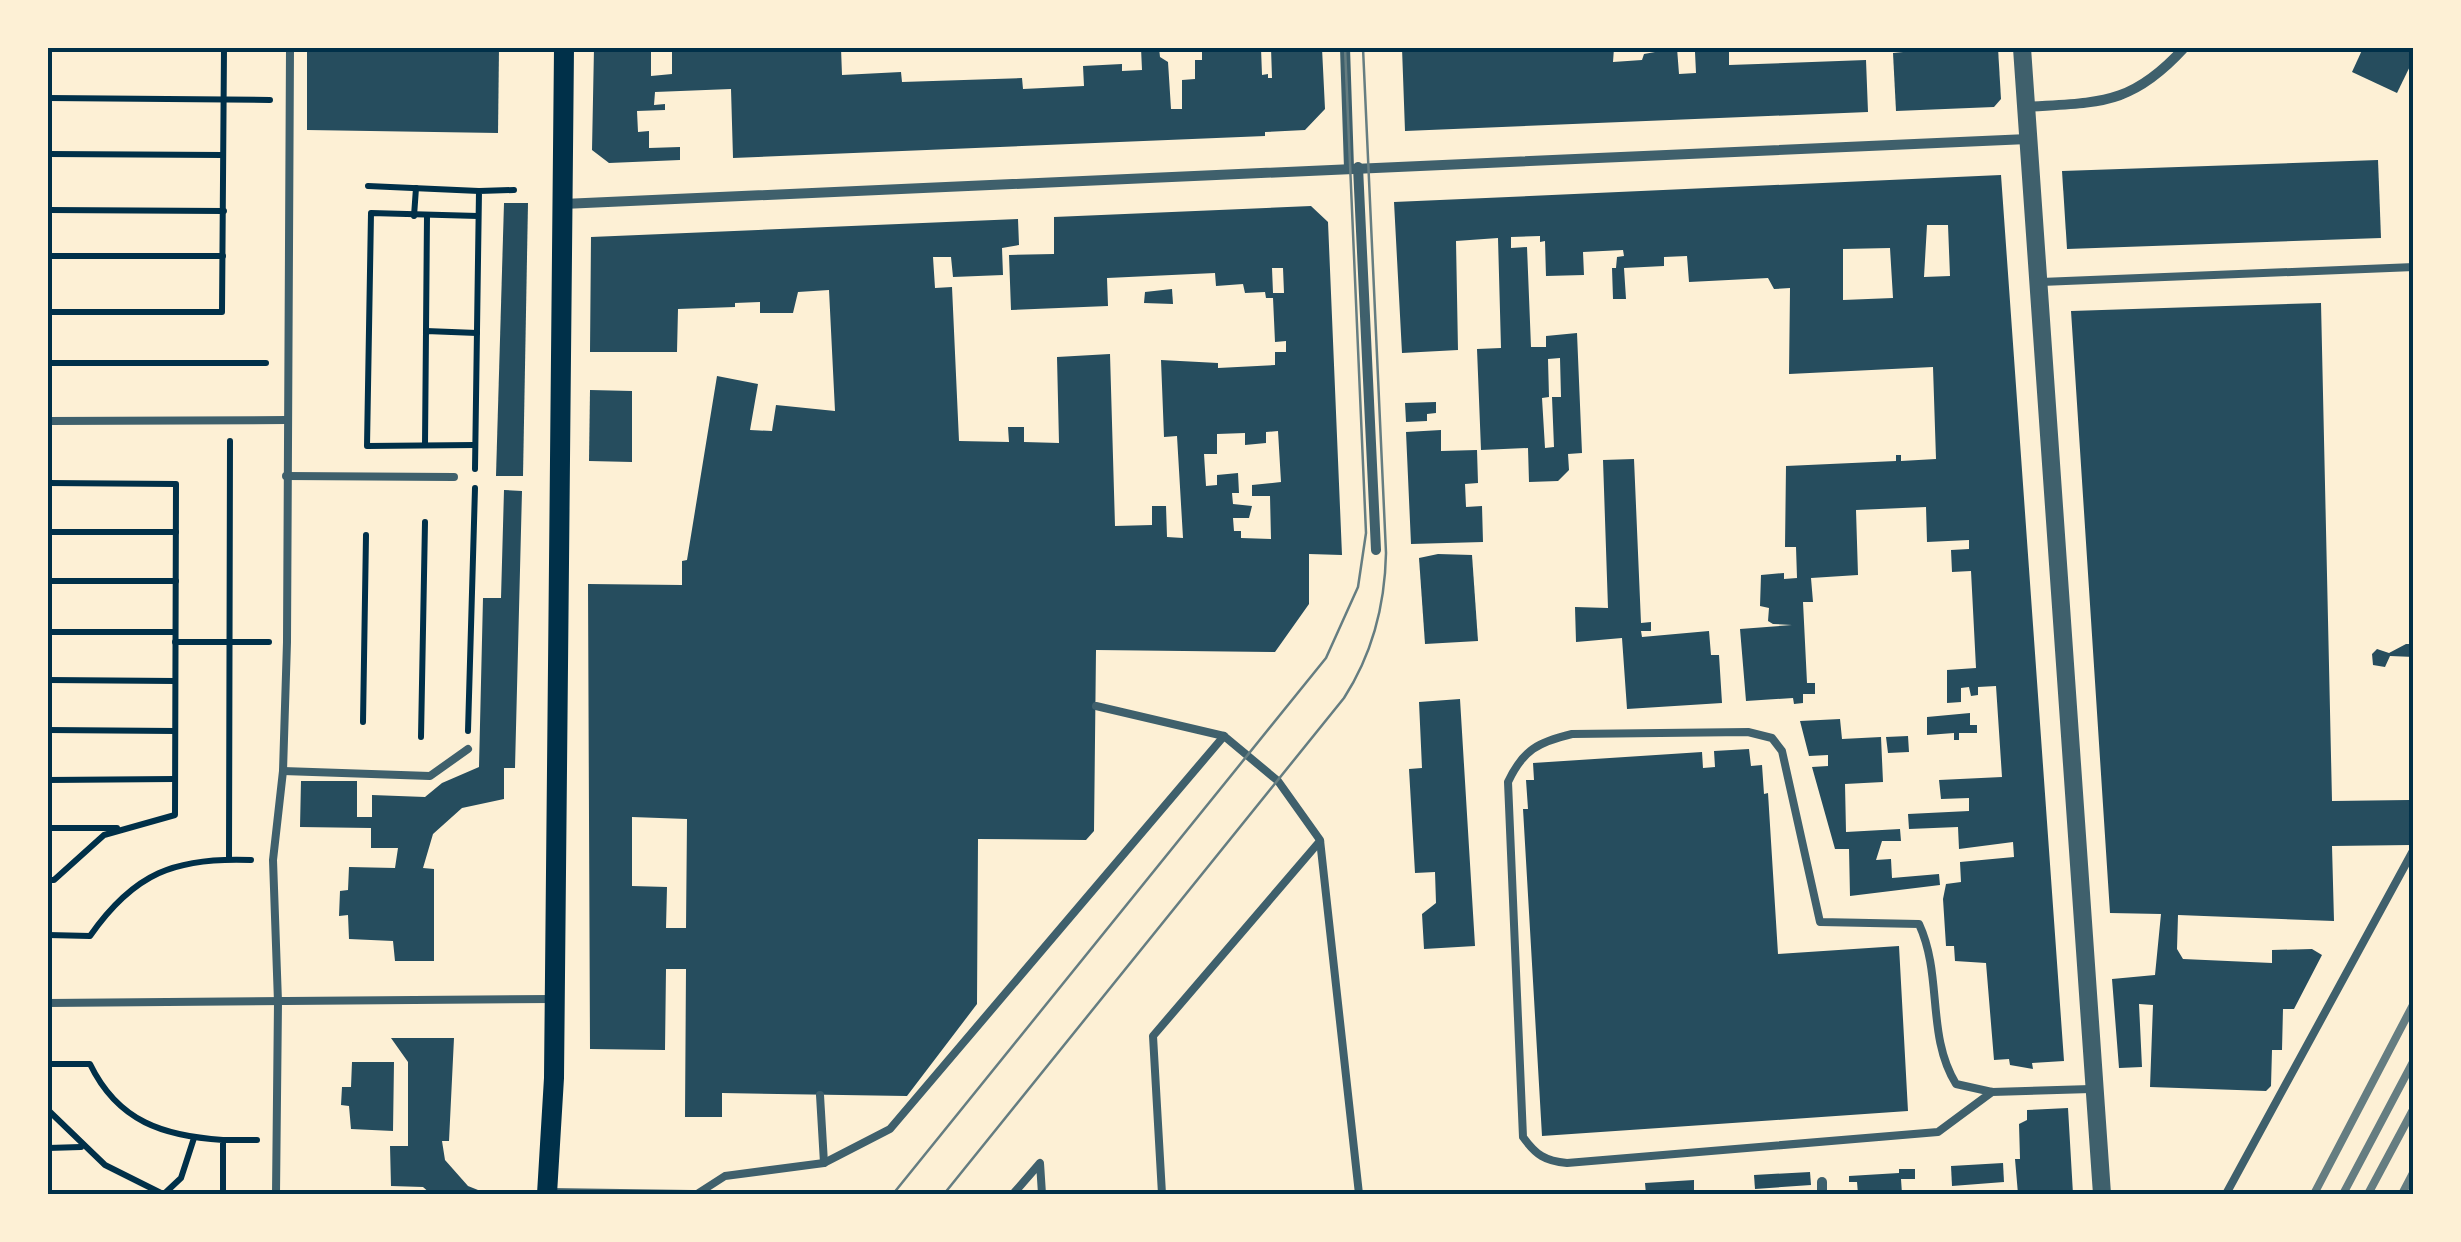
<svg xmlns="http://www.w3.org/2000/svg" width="2461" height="1242" font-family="Arial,sans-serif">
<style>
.building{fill:#264d5e;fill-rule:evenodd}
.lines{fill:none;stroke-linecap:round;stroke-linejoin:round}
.path{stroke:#003049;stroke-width:6}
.service{stroke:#3f606c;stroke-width:8}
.minor{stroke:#3f606c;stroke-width:10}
.tertiary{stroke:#3f606c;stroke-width:18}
.secondary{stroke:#003049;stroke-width:20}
.tram{stroke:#657d81;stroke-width:2.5}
.rail{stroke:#657d81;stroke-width:8}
.neatline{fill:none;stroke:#003049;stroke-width:4}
</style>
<rect width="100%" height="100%" fill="#fdf0d5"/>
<g class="building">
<path d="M307,48H499L498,133L307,130Z"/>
<path d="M594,48H651V76L672,74V48H841L842,75L901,72L902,82L1022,78L1023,89L1084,86L1083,66L1122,64V71L1142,70L1141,48H1159L1160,57L1168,62L1171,109H1182V80L1195,79V60H1202V48H1261L1262,75L1268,74V78H1272L1271,48H1322L1325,109L1305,130L1265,132V136L733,158L731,89L655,92L654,105L665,104V110L637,111L638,132L649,131V148L680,147V160L609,163L592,150Z"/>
<path d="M1402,48H1614L1613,62L1642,60L1644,54L1677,48L1679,74L1696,73L1695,52L1729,50V65L1866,60L1868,112L1405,131Z"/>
<path d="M1944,48H1998L2001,99L1994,107L1896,111L1893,53Z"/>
<path d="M2363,48H2414V58L2397,93L2352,72Z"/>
<path d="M2378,160L2381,238L2067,249L2062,171Z"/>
<path d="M2001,175L2064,1061L2032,1063L2033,1069L2010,1065L2009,1059L1994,1060L1986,963L1955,961L1954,946H1946L1943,899L1946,884L1961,882L1960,862L2014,857L2013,842L1959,849L1958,827L1909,829L1908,814L1969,811V798L1941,799L1939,780L2002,777L1996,686L1978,687V695L1971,696L1969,687L1961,688V702L1947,703V670L1976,668L1971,571L1952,572L1951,550L1969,549V540L1927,542L1926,507L1856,510L1858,575L1811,578L1813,602H1803L1807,683H1815V694H1803V703L1794,704L1793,698L1746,701L1740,629L1792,625L1773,624L1768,621L1769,608L1760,606L1761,575L1784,573V579L1797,578L1796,547H1785L1786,466L1896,461V455H1901V461L1936,459L1933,367L1789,374L1790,288L1774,289L1768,278L1689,282L1687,256L1664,257V266L1624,268L1626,299H1613L1612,268H1616L1617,257L1624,256L1623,250L1583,252L1584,275L1546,276L1545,241L1540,242V236L1511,237V248L1527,247L1531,347H1546V336L1577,333L1582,453L1568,454L1569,470L1558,481L1529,482L1528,448L1481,450L1477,349L1501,348L1498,238L1456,241L1458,350L1402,353L1394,202ZM1927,225H1948L1950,276L1924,277ZM1890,248L1893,298L1843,300V249ZM1560,358L1561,397H1552L1554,447L1545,448L1542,398L1549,397L1548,359Z"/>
<path d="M504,203H528L523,476H496Z"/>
<path d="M1311,206L1328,222L1342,555L1309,554V604L1275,652L1096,650L1094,831L1086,840L978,839L977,1004L907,1096L722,1093V1117H685L686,969H666L665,1050L590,1049L588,584L682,585V561L687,560L717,376L758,384L750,430L772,431L776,405L835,411L829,290L798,292L793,313H760V302L735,303V307L678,309L677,352H590L591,237L1018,219L1019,245L1002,248L1003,275L953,277L951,257H933L935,288L952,287L959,441L1009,442L1008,427H1024V442L1059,443L1057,357L1110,354L1115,526L1152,525V506H1166L1167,537L1183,538L1177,436L1164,437L1161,360L1218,363V368L1275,365V352H1286V341L1275,342L1273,298H1266L1265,292L1245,293L1243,284L1216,286L1215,273L1107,278L1108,306L1011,310L1009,255L1054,254V217ZM1272,268H1283L1284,293H1273ZM1278,431L1281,482L1252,485V496H1270L1271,539L1241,538V531H1234L1233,518H1249L1252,506L1233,504L1232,493H1239L1238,473L1217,475V485L1206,486L1204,454H1217V434L1245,433V445L1266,443V432ZM632,817L687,819L686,928H666L667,887L632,886Z"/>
<path d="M1172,289L1173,304L1144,303L1145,292Z"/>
<path d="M2321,303L2332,801L2409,800L2410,845L2332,846L2334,921L2178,915L2177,949L2183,959L2272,963V950L2312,949L2322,955L2294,1009H2283L2282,1050H2272L2271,1086L2266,1091L2150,1087L2153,1005L2139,1004L2142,1067L2119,1068L2112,979L2155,975L2161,914L2110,913L2071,311Z"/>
<path d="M590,390L632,391V462L589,461Z"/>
<path d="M1436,402V413L1427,414V421L1406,422L1405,403Z"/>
<path d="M1441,430V451L1477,450L1478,483L1465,484L1466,507L1482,506L1483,542L1411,544L1406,432Z"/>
<path d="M1634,459L1641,623L1651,622V631H1641L1642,637L1709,631L1711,655H1719L1722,703L1627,709L1622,638L1576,642L1575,607L1608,608L1603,460Z"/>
<path d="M504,490L522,491L515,768H504V799L462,808L433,834L423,868L434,869V961H395L393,941L349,939L348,915L339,916L340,891L348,890L349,867L395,868L398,848H371V828L300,827L301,781H357V817H372V795L425,797L442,783L479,767L483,598H501Z"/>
<path d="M1438,554L1472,555L1478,641L1425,644L1419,558Z"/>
<path d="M2406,644H2414V657L2390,656L2385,667L2373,665L2372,654L2377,649L2389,653Z"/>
<path d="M1460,699L1475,946L1424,949L1422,914L1436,903L1435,872L1415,873L1409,769L1422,768L1419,702Z"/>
<path d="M1970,713V725H1977V733H1959V740H1954V733L1927,735V717Z"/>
<path d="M1840,719L1842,739L1881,737L1883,782L1845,784L1846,832L1900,829L1901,841H1882L1876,860L1891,859L1892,878L1939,874L1940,885L1850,896L1849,849H1835L1812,767L1828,766V755L1809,756L1800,721Z"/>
<path d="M1908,736L1909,752L1888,753L1886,737Z"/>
<path d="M1749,749L1751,766L1762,765L1764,794L1768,793L1778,954L1899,946L1908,1111L1542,1136L1523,809H1528L1526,780H1534L1533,763L1702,752L1703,768L1715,767L1714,751Z"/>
<path d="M391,1038H454L449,1141H442L445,1160L468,1186L488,1194H431L423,1187L391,1186L390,1146H408V1062Z"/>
<path d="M352,1062H394L393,1131L351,1129L349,1106L341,1105L342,1087H351Z"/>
<path d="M2068,1108L2073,1194H2018L2015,1159H2020L2019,1124L2027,1120V1110Z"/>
<path d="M2003,1163L2004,1182L1952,1186L1951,1166Z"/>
<path d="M1899,1169H1915V1179H1901L1902,1194H1858L1857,1182H1849V1176L1899,1173Z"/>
<path d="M1810,1172L1811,1185L1755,1189L1754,1175Z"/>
<path d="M1694,1180V1194H1646L1645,1183Z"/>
</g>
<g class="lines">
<g class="path">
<path d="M200,48H223"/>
<path d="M48,98L270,100"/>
<path d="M48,154L223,155"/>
<path d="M368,186L479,191"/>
<path d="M48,210L224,211"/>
<path d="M414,216L416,188"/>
<path d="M48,256H223"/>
<path d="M48,312H222L224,48"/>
<path d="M426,331L427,216"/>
<path d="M48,363H266"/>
<path d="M425,444L426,331L477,333"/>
<path d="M475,445L367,446L371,213L478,216"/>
<path d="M475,469L479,191L514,190"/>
<path d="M48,483L176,484L175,815L104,835L54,880H48"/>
<path d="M48,532H176"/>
<path d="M48,581H176"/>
<path d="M48,632H175"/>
<path d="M175,642H269"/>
<path d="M48,680L175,681"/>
<path d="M363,722L366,535"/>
<path d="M48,730L175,731"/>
<path d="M468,731L475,488"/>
<path d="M421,737L425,522"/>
<path d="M48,780L174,779"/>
<path d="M48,828H117"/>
<path d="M229,859L230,441"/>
<path d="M48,935L90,936C134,873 175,857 251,860"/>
<path d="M48,1064H90C118,1122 164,1136 223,1140V1194"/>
<path d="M48,1110L105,1165L163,1194"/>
<path d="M223,1140H257"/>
<path d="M48,1148L81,1147"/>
<path d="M164,1194L181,1178L194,1138"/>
</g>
<g class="service">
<path d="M2041,282L2414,267"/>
<path d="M48,421L287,420"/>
<path d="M286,476L454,477"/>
<path d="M1096,706L1224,736"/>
<path d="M283,771L430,776L468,749"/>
<path d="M48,1003L553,999"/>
<path d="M1992,1092L1938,1132L1567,1163C1545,1161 1536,1155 1523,1137L1508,782C1523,750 1538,742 1572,734L1748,732L1772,738L1782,751L1820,922L1919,924C1943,976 1926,1035 1956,1084L1992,1092L2091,1089"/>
<path d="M820,1095L824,1163"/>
<path d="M548,1192L693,1194"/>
<path d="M276,1194L278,1002L273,860L283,771L287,642L290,48"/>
<path d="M697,1194L725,1176L824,1163L890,1129L1224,736L1278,781L1320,840L1359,1194"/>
<path d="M1013,1194L1040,1163L1042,1194"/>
<path d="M1162,1194L1153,1036L1320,841"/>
<path d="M2226,1194L2414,849"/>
</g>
<g class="minor">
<path d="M1345,48L1349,168"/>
<path d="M2026,107C2100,102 2131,106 2184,48"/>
<path d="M1358,167L1376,550"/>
<path d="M563,204L2028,139"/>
<path d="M1822,1182V1194"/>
</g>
<path class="tertiary" d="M2022,48L2102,1194"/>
<path class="secondary" d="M547,1194L554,1078L564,48"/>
<g class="tram">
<path d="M893,1194L1326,658L1358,587L1366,533L1345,48"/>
<path d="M944,1194L1344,698C1373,653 1385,606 1386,553L1363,48"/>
</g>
<g class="rail">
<path d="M2314,1194L2414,1003"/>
<path d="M2343,1194L2414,1060"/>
<path d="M2368,1194L2414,1108"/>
<path d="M2402,1194L2414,1171"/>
</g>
</g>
<rect width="2461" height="1242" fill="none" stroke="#fdf0d5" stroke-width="100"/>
<rect x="50" y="50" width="2361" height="1142" class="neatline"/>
</svg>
